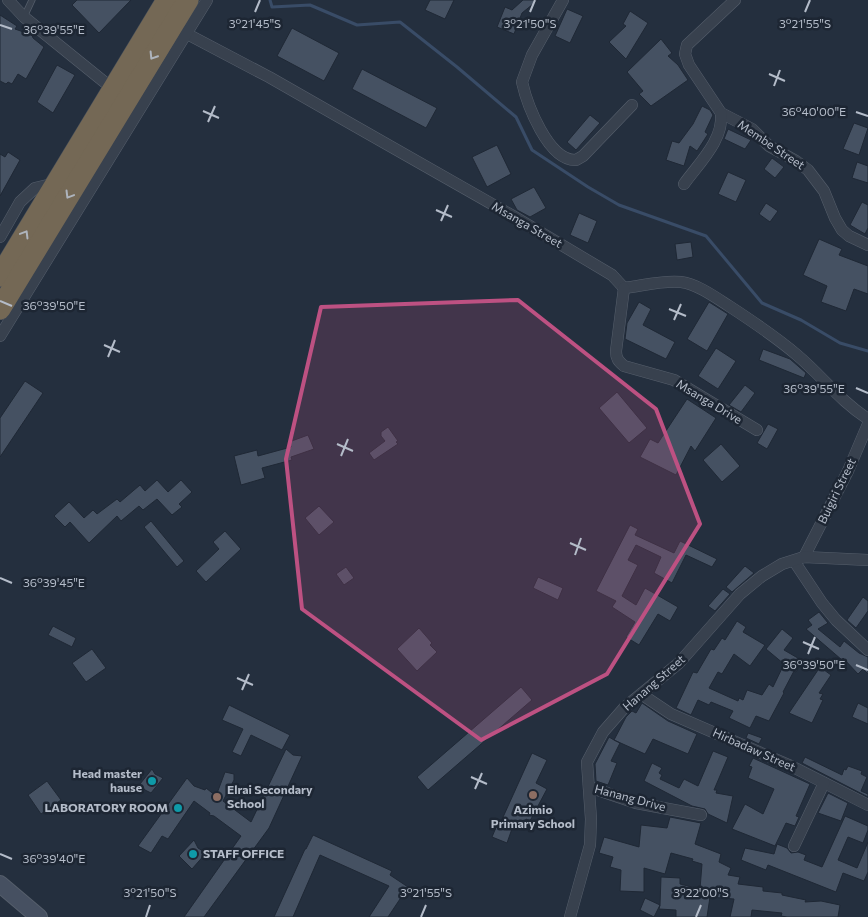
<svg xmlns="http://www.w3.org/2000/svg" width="868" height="917" font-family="Commissioner,sans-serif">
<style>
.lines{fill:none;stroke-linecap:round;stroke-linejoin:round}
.stream{stroke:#394c67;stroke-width:3}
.building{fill:#455162;stroke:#1f2835}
.lane-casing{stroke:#565f6c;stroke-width:7}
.street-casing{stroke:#565f6c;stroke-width:12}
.secondary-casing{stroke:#565f6c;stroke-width:18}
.highway-casing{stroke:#434c59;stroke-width:22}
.lane{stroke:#38414e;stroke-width:5.5}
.street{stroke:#38414e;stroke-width:11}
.secondary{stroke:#465061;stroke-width:16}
.highway{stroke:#746855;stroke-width:21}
.oneway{stroke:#aeb4bd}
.marked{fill:#bd5182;fill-opacity:0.2;stroke:#bd5182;stroke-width:4;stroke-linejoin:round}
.ticks{fill:none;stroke:#b4bcc9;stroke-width:2}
.culture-dot{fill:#0f9aa8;stroke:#1d2633;stroke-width:2}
.education-dot{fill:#8d6e63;stroke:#1d2633;stroke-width:2}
.labels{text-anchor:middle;stroke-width:5;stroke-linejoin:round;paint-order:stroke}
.street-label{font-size:12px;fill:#b4bcc9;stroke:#1d2633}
.poi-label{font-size:12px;font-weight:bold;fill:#b4bcc9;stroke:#1d2633;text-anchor:end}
.ticks-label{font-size:12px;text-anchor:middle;fill:#b4bcc9;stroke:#1d2633;stroke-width:5;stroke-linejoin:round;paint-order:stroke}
</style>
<rect width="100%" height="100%" fill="#242f3e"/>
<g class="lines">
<path class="stream" d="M270,0L272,7L310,5L357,25L400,22L457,67L516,117L532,150L588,187L619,205L706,236L762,303L801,320L840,343L868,351"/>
</g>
<g class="building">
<path d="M77,0H131L99,33L72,5Z"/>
<path d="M430,0H454L445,19L425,10Z"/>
<path d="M523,0H538L522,13L514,34L497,27L505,7L512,10Z"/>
<path d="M567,9L583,16L570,43L555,36Z"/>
<path d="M630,11L648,23L626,59L609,42L626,26L623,24Z"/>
<path d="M0,15L17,26L15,29L32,35L33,38L44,47L26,79L18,74L12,84L8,82L6,84L0,81Z"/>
<path d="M292,28L339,53L324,81L277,56Z"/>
<path d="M661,39L672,53L668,56L678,65L688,80L651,106L639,94L643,91L627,72Z"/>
<path d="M57,65L75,75L53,113L37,102Z"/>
<path d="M362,69L437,108L426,128L352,89Z"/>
<path d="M702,106L710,110L713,115L705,132L708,134L697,151L690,146L684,166L666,160L672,141L679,143L693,124Z"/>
<path d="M590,115L600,123L576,150L567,142Z"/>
<path d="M854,123L868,128L859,155L843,149Z"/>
<path d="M728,129L751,140L745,149L724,139Z"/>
<path d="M497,145L511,174L487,187L472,157Z"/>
<path d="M8,152L20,160L0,196V154L5,157Z"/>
<path d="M772,158L784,167L775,178L764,169Z"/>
<path d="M857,162L868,166V183L852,178Z"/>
<path d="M728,172L746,180L736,202L718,194Z"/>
<path d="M534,187L546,208L530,217L517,210L511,199Z"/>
<path d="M862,202L868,205V228L865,234L850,225Z"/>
<path d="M766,203L778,211L770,222L759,214Z"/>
<path d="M579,213L597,221L588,243L570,235Z"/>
<path d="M819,239L842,249L839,255L868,266V294L854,289L846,311L821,302L827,286L803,275Z"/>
<path d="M691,242L693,257L677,260L675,244Z"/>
<path d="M639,302L651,309L643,325L675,342L666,359L625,339L627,323Z"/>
<path d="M709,302L728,314L707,351L687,339Z"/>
<path d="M716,348L736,361L718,389L698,376Z"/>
<path d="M763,349L790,359L806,373L804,378L759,360Z"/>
<path d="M25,381L43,393L0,457V418Z"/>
<path d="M745,385L755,393L741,412L729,405Z"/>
<path d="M617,392L647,428L629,443L599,408Z"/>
<path d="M687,399L716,418L695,451L691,446L676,475L640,457L650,439L658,443Z"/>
<path d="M768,424L778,429L767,449L757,443Z"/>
<path d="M388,427L398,441L396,442L398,444L374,460L369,453L385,441L381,436V432Z"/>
<path d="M308,435L314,449L291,457L292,460L262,468L265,478L241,485L234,456L257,450L258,456L291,447L289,442Z"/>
<path d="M721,444L740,466L722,482L703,460Z"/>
<path d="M157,480L168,492L181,480L192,492L179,504L182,507L172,515L157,499L143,510L139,506L121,521L117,516L89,543L70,522L65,527L54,516L69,502L84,518L93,510L97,514L117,499L120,502L140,485L145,491Z"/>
<path d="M319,506L334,522L319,535L305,518Z"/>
<path d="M151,521L184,561L177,567L144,527Z"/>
<path d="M630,525L638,529L635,535L674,553L680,541L717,559L712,567L686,555L672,583L654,573L661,557L636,545L628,560L638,565L622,596L636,605L645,588L678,607L670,621L658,614L639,645L626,637L635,622L612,607L616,601L596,591Z"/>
<path d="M225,531L241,549L206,582L196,571L219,549L213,542Z"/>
<path d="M745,566L754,573L732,592L726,587Z"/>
<path d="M346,567L354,578L344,585L336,574Z"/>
<path d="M538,577L563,588L558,600L533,588Z"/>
<path d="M723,589L730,594L715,611L708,606Z"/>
<path d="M863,597L868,601V611L856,628L847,620Z"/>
<path d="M819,612L828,623L818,629L840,647L844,641L859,653L868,657V674L863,669L858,674L843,658L842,660L806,629L812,625L808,620Z"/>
<path d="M737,621L746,627L743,632L765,645L750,666L734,654L722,674L718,672L709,688L738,701L739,698L743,700L747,690L762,695L769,684L773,687L784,664L766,649L782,629L793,638L784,650L803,661L796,672L794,671L783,692L784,693L769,721L756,716L750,728L729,718L733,711L711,702L709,705L698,700L691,715L676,708L693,672L697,673L711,649L714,650L722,638L725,640Z"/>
<path d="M53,626L76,638L72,647L48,635Z"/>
<path d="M419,628L432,643L430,645L437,652L417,671L397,649Z"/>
<path d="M92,649L106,668L86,682L72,663Z"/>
<path d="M820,667L831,675L819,693L823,694L820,699L823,700L812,723L789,713Z"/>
<path d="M521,687L532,700L428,790L417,777Z"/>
<path d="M642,703L668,721L697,734L688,754L653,739L645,754L614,740L620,743L611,761L617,763L608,785L596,781L595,764L609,737L614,740L626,717L632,711L636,713Z"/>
<path d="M858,703L868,708V724L852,717Z"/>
<path d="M229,705L290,735L282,750L251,735L241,756L232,752L243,729L222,720Z"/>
<path d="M748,733L762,738L759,744L746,738Z"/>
<path d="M286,749L293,755L302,756L269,828L204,917H184L241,836L214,816L209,815L210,813L194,801L168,839L162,836L151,853L138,846L187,778L194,786L205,790L206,788L216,796L225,772L234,774V780L223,801L251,822Z"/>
<path d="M713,751L728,757L714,790H717L716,793L733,796L727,823L708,814L705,809L692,806L644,781L652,763L662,768L659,773L662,775L660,779L679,788L684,779L698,786Z"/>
<path d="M532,753L547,760L536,783L547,789L530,821L526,819L522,830L513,826L507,843L492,837L497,825L499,826Z"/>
<path d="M805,757L842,775L844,769L846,770L848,766L862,771L861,774L867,777L861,791L868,794V797L802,763Z"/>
<path d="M753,758L810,784L796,816L799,817L795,826L786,823L775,846L732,829L745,804L763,814L774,789L748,778L752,767L749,766Z"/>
<path d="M152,769L155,774L163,778L151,793L145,790L140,784Z"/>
<path d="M47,781L61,800L41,814L28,795Z"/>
<path d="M828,793L848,803L841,821L818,813Z"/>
<path d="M845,816L868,826V830L863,843L848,837L838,860L857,868L868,842V872L864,881L843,873L836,892L768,865L766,870L741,860L745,848L774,854L777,844L787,848L791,853L798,852L806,855L804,860L822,867Z"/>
<path d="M670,817L701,823L695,844L721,854L719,862L731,868L728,875L740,877L738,884L763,887V891L782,893V895L806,900L805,902L821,901L840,905L838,917H787L781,916L782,913L752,910L751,917H730L734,899L710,897L707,917H676V910L659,909L660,905L654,917L640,910L645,898L660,905L661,877L680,878V884L700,889L702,864L692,861L693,859L671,853L665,874L644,868V892L620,891L621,870L610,867L613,857L599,853L604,837L639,847L641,825L667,828Z"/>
<path d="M313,835L392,871L390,875L408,887L388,917H369L389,886L320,855L293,917H274L305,849H306Z"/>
<path d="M194,840L198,848L206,853L192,869L179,856Z"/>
</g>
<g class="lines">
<g class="lane-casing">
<path id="lane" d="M24,17L32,0"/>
</g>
<g class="street-casing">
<g id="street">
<path d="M8,0L24,17L113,89"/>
<path d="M563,0L532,55L522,82C527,104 548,161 576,160L583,156L632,105"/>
<path d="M735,0L687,45L685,54L689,65L721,113L752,129L769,146L796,161L808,170L824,191L835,218L842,230L849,236L868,245"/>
<path d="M172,26L269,77L353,125L513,216L612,275L624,288"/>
<path d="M684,184C699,163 724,140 721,113"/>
<path d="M0,237L20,202L35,188L56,183"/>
<path d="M624,288C642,286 662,280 681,282C697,284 715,297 729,306C752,321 776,337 797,355C823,377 839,400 868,419"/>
<path d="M624,288L616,351C616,358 618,361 624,366L674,380L757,430"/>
<path d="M0,336L207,0"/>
<path d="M804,557L848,471L868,424"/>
<path d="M794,561L822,603L836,620L868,650"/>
<path d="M641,694L671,714L791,766L868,805"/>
<path d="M589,787L636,803L701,815"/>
<path d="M794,846L824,783"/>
<path d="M570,917L590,845L591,819L587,762L603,732L624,708L679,663L740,594L762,576L782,564L804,557L868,560"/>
</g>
</g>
<g class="secondary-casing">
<path id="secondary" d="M0,884L39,917"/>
</g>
<g class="highway-casing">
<g id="highway">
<path d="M0,276L167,0"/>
<path d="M0,309L188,0"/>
</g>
</g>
<use href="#lane" class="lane"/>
<use href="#street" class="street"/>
<use href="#secondary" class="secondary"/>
<use href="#highway" class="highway"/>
</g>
<defs><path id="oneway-chevron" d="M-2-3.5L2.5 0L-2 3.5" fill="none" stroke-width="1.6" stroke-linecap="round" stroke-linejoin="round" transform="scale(1.25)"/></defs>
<g class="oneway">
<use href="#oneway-chevron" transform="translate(153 56) rotate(122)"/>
<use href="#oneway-chevron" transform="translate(69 195) rotate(121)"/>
<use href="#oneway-chevron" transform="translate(25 234) rotate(-59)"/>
</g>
<path class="marked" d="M518,300L656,409L700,524L607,674L481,740L302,609L286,459L321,307Z"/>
<path class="ticks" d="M255,12L260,0M530,12L535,0M805,12L810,0M0,25L12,29M769,74L785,81M774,86L780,70M203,111L219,118M856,112L868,116M208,122L215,106M436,210L452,217M441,221L448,205M0,301L12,306M669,309L686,316M674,320L681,304M104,345L120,352M108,357L115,340M856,388L868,393M337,444L353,451M341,456L348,439M570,543L586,550M575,555L581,538M0,578L12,583M803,642L819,649M808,654L815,637M856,665L868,670M237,678L253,685M242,690L249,674M471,777L487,784M475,789L482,773M0,854L12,859M146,917L150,905M421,917L426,905M696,917L701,905"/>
<g class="culture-dot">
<circle cx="152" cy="781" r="5"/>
<circle cx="178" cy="808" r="5"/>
<circle cx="193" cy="854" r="5"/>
</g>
<g class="education-dot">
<circle cx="533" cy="795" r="5"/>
<circle cx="217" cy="797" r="5"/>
</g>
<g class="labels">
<g class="street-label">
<text transform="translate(771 145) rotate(34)" y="4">Membe Street</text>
<text transform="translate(527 225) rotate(30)" y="4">Msanga Street</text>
<text transform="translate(709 402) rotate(31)" y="4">Msanga Drive</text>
<text transform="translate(837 491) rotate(-64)" y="4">Buigiri Street</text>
<text transform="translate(654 683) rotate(-41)" y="4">Hanang Street</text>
<text transform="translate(754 750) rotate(24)" y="4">Hirbadaw Street</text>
<text transform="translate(630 798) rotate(15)" y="4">Hanang Drive</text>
</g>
<g class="poi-label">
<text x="142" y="778">Head master<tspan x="142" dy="14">hause</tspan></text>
<text x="227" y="794" text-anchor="start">Elrai Secondary<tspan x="227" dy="14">School</tspan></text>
<text x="168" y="812">LABORATORY ROOM</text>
<text x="533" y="814" text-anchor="middle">Azimio<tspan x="533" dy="14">Primary School</tspan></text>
<text x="203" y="858" text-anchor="start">STAFF OFFICE</text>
</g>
</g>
<g class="ticks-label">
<text x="255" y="28">3°21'45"S</text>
<text x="530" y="28">3°21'50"S</text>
<text x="805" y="28">3°21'55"S</text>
<text x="54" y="34">36°39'55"E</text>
<text x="814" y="116">36°40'00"E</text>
<text x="54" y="310">36°39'50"E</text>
<text x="814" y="393">36°39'55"E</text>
<text x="54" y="587">36°39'45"E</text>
<text x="814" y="669">36°39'50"E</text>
<text x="54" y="863">36°39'40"E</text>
<text x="150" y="897">3°21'50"S</text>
<text x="426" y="897">3°21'55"S</text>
<text x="701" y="897">3°22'00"S</text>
</g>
</svg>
